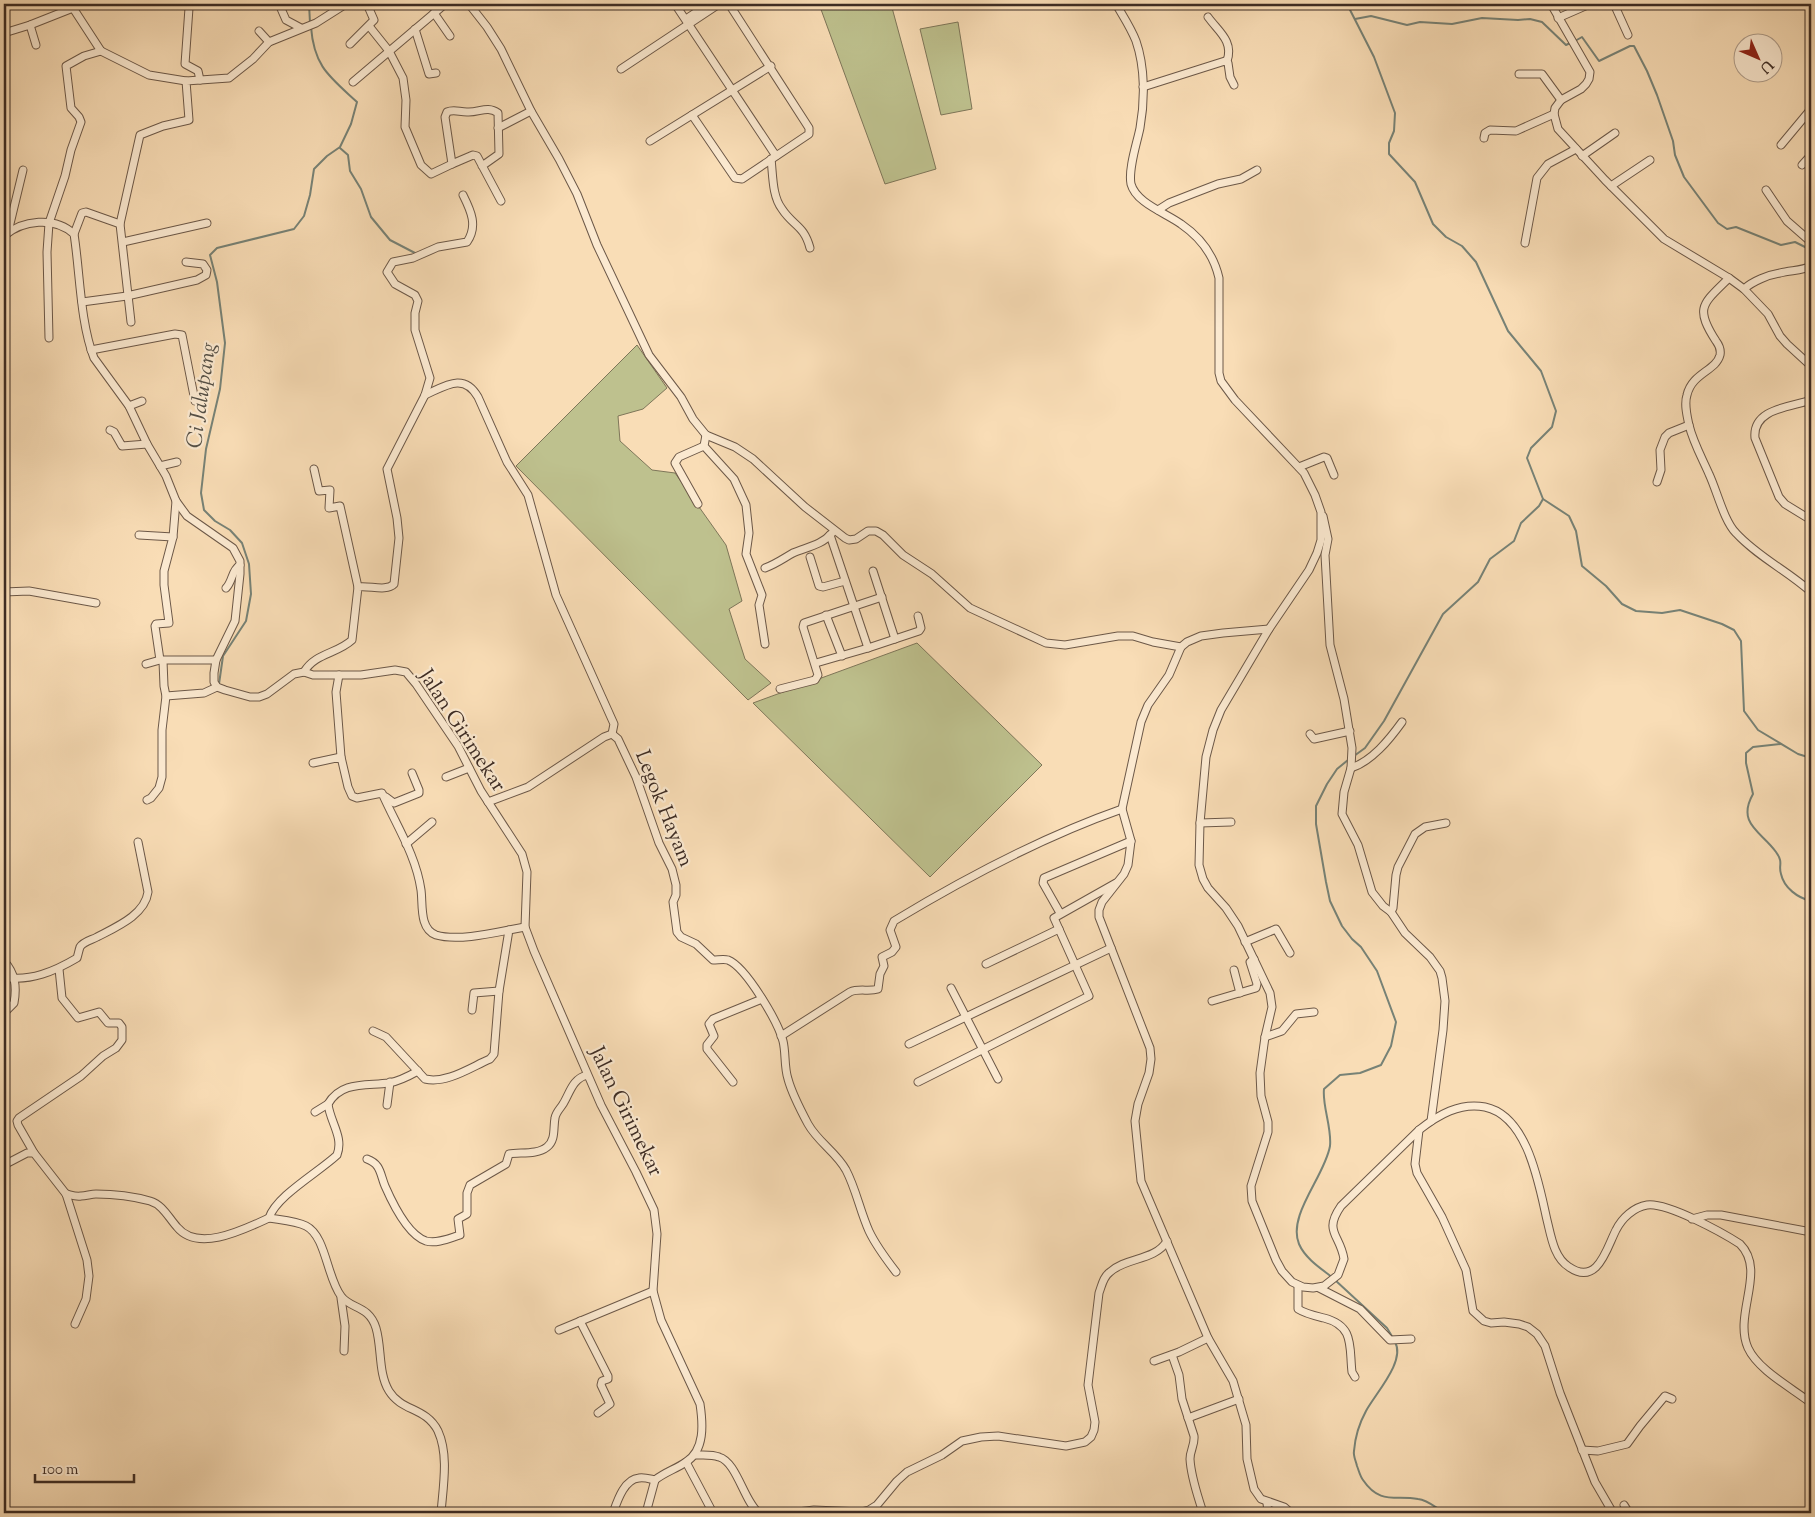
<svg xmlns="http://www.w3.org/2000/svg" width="1815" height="1517" font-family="'Sorts Mill Goudy',serif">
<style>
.green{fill:#bec18e;stroke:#7e7659}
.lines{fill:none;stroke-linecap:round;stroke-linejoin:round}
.stream{stroke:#778276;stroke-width:2}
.minor-casing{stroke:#6c5848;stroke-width:9}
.minor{stroke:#fbe9d0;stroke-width:7}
.labels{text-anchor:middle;stroke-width:4.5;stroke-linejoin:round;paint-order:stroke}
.street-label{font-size:21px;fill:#3d2c24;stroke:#fbe9d0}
.water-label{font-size:22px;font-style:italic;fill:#555046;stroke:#fbe9d0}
</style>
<rect width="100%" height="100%" fill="#f9ddb6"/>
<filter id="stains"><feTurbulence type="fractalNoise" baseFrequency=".004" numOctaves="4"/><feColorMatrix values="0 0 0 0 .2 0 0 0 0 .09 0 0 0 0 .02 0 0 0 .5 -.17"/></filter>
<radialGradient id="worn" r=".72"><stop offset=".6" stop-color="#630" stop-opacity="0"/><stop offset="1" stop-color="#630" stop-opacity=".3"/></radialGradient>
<g class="green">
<path d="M819,4H891L936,169L885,184Z"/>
<path d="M958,22L972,109L941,115L920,29Z"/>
<path d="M637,345L667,388L643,409L618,416L620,441L652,470L675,473L726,545L742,601L729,609L745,659L771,683L748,700L516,466Z"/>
<path d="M917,643L1042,765L930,877L753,703Z"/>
</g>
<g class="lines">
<g class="stream">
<path d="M309,4L310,23"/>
<path d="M1347,4L1374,57L1395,113L1394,131L1389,143V154L1415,182L1433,224L1446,237L1462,246L1476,262L1508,331L1541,371L1556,411L1552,427L1531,448L1527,458L1543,499L1569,516L1576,531L1582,566L1606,586L1622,604L1636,611L1662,613L1680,610L1722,624L1734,630L1741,641L1744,711L1758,730L1798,754L1811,758"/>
<path d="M1355,19L1371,16L1407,25L1420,22L1452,24L1482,18L1518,20L1530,19L1542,22L1566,45L1570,43"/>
<path d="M1575,41L1582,37L1599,61L1630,46H1634L1647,71L1657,95L1673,141L1675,155L1684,177L1718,223L1727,229L1736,227L1781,245L1795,242L1811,250"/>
<path d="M340,148L348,155L350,171L361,189L371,217L390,240L415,253"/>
<path d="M219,684L223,656L246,621L251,594L249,564L242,543L230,530L215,521L204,510L201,493L206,449L220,389L225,343L217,282L210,255L217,248L294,229L304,216L310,195L314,169L327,156L340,147L351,124L357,102C330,77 314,67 311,27"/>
<path d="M1781,744L1753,747L1746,753V763L1753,794C1736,824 1762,832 1776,852C1784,863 1778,865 1781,874C1784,888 1798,898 1811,901"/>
<path d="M1354,756L1365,748L1384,721L1443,614L1478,582L1490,559L1514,541L1521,523L1539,506L1543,499"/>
<path d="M1332,1277C1320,1268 1305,1258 1299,1244C1287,1215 1325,1176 1330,1146C1332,1128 1322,1105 1324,1089L1340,1075L1360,1073L1381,1065L1391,1046L1396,1022L1377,971L1361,947L1352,939L1342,926L1330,901L1326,882L1316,824V806L1327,784L1337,769L1348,760"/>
<path d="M1335,1280L1387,1328L1393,1338"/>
<path d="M1395,1342C1406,1361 1375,1394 1366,1411C1360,1422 1355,1438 1354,1451C1353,1456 1356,1461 1357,1466C1359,1471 1360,1476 1363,1480C1380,1505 1395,1495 1418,1499C1428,1500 1436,1508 1445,1513"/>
</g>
<g class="minor-casing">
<g id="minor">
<path d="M279,4L286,20L301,28"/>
<path d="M469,4L487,27L501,49L531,111L559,159L577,194L597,245L649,355L681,397L693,419L706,435L735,447L753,459L805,507L845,538L849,540L856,539L868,531H876L883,535L903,555L932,574L970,608L1046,643L1065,645L1118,636H1133L1153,642L1181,647"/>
<path d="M675,4L774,153L777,155"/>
<path d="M1116,4C1123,16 1131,28 1136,41C1145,67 1145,100 1140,128C1137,143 1128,169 1131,184C1136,203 1166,213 1181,224C1200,237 1214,256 1219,278V373L1221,381L1235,400L1304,473L1315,495L1321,512V540L1317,553L1309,570L1269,629L1221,710L1213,730L1206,757L1200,823L1199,865L1203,879L1208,888L1226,908L1238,926L1270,993L1272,1007L1265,1037L1260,1073L1261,1096L1268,1122V1132L1251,1186L1252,1201L1276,1260L1282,1271L1292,1282L1303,1287L1313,1288L1324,1286L1338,1275L1344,1259C1340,1234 1323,1232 1341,1206L1419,1130C1438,1115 1460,1102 1485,1107C1528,1116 1539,1185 1547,1220C1551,1236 1554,1258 1569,1267C1598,1287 1607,1247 1616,1230C1622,1218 1634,1207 1647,1205C1667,1202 1723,1233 1740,1244C1767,1271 1733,1314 1748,1348C1758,1370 1792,1388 1811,1403"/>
<path d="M1551,4L1590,72L1589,79L1586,84L1581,89L1561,100L1555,108L1554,114L1558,129L1605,180L1664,239L1729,278L1744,289L1768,314L1780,336L1787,344L1811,366"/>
<path d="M1614,4L1628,35"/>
<path d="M189,8L185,64L198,71L200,80"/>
<path d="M434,13L450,36"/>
<path d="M1208,17C1218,31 1234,41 1227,61"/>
<path d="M1558,18L1590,4"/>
<path d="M686,19L709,4"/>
<path d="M30,25L36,45"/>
<path d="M369,26L389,51L403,78L406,100L405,127L421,165L431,174L452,164"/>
<path d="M415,29L429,74L436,73"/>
<path d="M259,31L269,42"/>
<path d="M4,33L30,25L73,8L101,51"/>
<path d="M350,44L374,20L367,4"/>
<path d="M621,69L719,4"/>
<path d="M1519,74H1542L1561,100"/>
<path d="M353,82L445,4"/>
<path d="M1143,87L1225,61L1228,63L1230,77L1234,85"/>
<path d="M692,115L735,178L742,179L809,134V128L729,4"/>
<path d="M498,128L531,111"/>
<path d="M1484,138L1485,133L1490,130L1516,131L1554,114"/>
<path d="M650,141L771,66"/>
<path d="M1781,145L1811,109"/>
<path d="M1582,156L1615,133"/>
<path d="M771,159C773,175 772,196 782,209C793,226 804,225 810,248"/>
<path d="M1802,165L1811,155"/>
<path d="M482,166L499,154L498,113C487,105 479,113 467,112C459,112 454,109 447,112L445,117L452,164L473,155L477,156L501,201"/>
<path d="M1611,186L1650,160"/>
<path d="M1766,190L1787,221L1811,242"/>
<path d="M1158,210L1169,203L1192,194L1218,184L1241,179L1257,170"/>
<path d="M8,232L23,170"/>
<path d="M74,234L82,213L86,212L120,224"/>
<path d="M4,236C22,220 55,216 74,234C80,272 80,322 94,358L129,406L147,444L166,476L176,501L187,516L233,548L240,561V574L235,621L216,660L214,673V682L217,687L225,690L250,697H259L267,694L294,674L304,672L313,675H361L395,670L406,672L416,684L458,746L481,791L522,854L527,872L525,927L534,951L601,1105L636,1172L654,1210L657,1234L653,1291L661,1320L700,1404C703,1424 705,1450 686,1462C676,1469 665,1472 655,1480L646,1513"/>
<path d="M123,242L207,223"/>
<path d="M1525,243L1537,178L1548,164L1576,149"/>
<path d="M1729,278C1703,304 1694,307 1716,341C1719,345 1721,350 1720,355C1716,371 1692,373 1687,395C1684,404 1687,416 1689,425C1693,442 1702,458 1709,474C1717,491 1724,521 1736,533C1758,557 1788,571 1811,592"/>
<path d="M1744,289C1753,281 1768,275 1780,273C1791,270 1802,271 1811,266"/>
<path d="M82,302L127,296L197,280L206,275L207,270L203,264L186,262"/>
<path d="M131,322L120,224L140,135L163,126L189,120L186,81L229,78L253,59L269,42L316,23L346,4"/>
<path d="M49,338L47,252L49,223L65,176L71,150L81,122L79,117L71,108L66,66L84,56L101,51L149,75L186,81"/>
<path d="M91,350L175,334L182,335L195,401"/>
<path d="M425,395C445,386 464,372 478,397L507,462L528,495L556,595L614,724L612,734"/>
<path d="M1811,400C1792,407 1752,408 1755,438L1779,497L1785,504L1811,520"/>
<path d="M129,406L142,401"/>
<path d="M110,430L114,432L122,446L147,444"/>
<path d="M706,435L704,446L734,479L746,505L749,533L746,554L762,595L759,605L765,644"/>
<path d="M160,466L177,462"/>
<path d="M1299,467L1324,457L1327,458L1334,475"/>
<path d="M314,469L319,491L330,490L329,508L340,506L358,587"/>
<path d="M1657,482L1661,470L1660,450L1665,437L1669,433L1689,425"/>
<path d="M698,504L675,463L679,457L704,446"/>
<path d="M1323,516L1328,539L1325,555L1330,645L1344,699L1352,748L1351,768L1344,792L1342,814L1358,845L1372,892L1383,906L1391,912L1405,933L1430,957L1440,971L1442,978L1445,1001L1443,1030L1431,1121"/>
<path d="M139,535L173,537"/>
<path d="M830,535L868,648"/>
<path d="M810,557L819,586L823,587L845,581"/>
<path d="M765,568C776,564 784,558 793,553C807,547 822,545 832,533"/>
<path d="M873,571L895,639"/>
<path d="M226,588C233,581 231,571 240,565"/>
<path d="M4,592L29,591L96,603"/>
<path d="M826,615L842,656"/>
<path d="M1269,629L1223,633L1201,636L1187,642L1181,647L1169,675L1148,705L1141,722L1122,809L1131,841L1128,865L1124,874L1102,902L1099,910V917L1150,1048L1151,1059L1149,1073L1138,1104L1135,1121L1141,1181L1208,1338L1233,1381L1246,1425L1247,1459L1254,1489L1261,1499L1284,1507L1291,1513"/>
<path d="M160,660L155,626L156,624L169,623L164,585V571L173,537L176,501"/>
<path d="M816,663L868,648L919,631L921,628L918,616"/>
<path d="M146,664L160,660H216"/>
<path d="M304,672C315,653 337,654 352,640L358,587C369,585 386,592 394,584L399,538L397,518L387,469L425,395L430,378L415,330V313L418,301L415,295L395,284L387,272L393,262L413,258L438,247L467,242C478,226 471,211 463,195"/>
<path d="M339,675L336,692L341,757"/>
<path d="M780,689L815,680L818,675L803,627L804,623L882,597"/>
<path d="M166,696L204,693L217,687"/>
<path d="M612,734L618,739L636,777L659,843L672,869L676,885V895L673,902L677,932L681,937L696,944L713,960C718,960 724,959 728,960C746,967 778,1022 783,1041C786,1053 784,1067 788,1079C792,1094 800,1109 808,1124C818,1142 836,1152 846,1170C856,1189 860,1211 869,1231C876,1246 886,1259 896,1272"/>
<path d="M1310,734L1314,739L1350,731"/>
<path d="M313,763L341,757L348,787L352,796L357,798L382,793C396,825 416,855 421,890C423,904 419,929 436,935C456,941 489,934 509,930"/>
<path d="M1351,768C1372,761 1389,740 1402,722"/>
<path d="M446,777L469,768"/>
<path d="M386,797L394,803L419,793V790L412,773"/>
<path d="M147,800L151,798L159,788L162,777V730L166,696L164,686L163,661"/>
<path d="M488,802L528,787L604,737L612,734"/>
<path d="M1200,823L1231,822"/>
<path d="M406,844L432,822"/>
<path d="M1391,912L1393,908L1396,875L1398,867L1415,834L1425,827L1446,823"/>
<path d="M1060,913L1043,883L1044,878L1131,841"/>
<path d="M1245,942L1276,929L1290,953"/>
<path d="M4,961C15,973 17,986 14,1003L4,1013"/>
<path d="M986,964L1059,929"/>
<path d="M1234,970L1240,993"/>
<path d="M4,977C30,982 55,971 77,958C78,955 79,950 80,947C84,941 92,940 97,937C116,927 145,915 148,892L138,842"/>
<path d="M951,988L998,1079"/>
<path d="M1212,1001L1256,988L1257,984L1250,962L1254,959"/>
<path d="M472,1010L474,993L499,991"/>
<path d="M373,1031L386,1037L425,1079C447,1084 471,1067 490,1059L494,1054L499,991L509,930L525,927"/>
<path d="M781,1036L850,992C859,988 869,992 878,989L880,974L884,966L882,957L892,952L896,947L890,930L894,921C967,877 1042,837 1122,809"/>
<path d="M1265,1037L1282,1031L1296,1014L1314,1012"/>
<path d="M909,1044L1111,948"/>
<path d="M418,1071C409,1076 400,1081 389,1083C366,1086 341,1081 328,1104C330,1122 344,1137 337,1155C319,1172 276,1196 269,1218C281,1220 296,1221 306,1226C326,1236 327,1278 341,1296C350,1309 369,1305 376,1328C382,1348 378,1373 389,1391C402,1412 426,1407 438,1431C449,1455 443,1487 441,1513"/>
<path d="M733,1082L707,1049V1045L714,1036L709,1024L713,1019L762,999"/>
<path d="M918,1082L1089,996L1054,918L1116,883"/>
<path d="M387,1105L390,1082"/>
<path d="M315,1112L328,1104"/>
<path d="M1419,1130L1415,1164L1417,1173L1442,1217L1466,1270L1473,1311L1484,1321L1491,1323L1504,1322L1519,1324L1528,1327L1537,1334L1545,1346L1560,1393L1595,1482L1613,1513"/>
<path d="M34,1153L18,1125L17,1121L19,1118L81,1076L103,1056L116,1048L122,1040V1027L119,1023H108L99,1012L78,1018L62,998L59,969"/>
<path d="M367,1159C381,1164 380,1174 385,1186C392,1202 408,1235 426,1241C437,1244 450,1238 460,1235L458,1219L467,1214V1193L470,1185L506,1164L509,1154C520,1152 537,1155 547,1147C556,1140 553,1128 555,1118C556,1112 560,1109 563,1104C570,1093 572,1079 587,1075"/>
<path d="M4,1165L27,1153H34L66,1194L87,1260L89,1276L86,1299L75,1324"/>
<path d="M66,1194C71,1195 76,1197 81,1196C86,1196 91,1194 96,1194C114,1194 132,1196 150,1201C163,1205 168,1217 177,1227C198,1253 245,1229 269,1218"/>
<path d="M1692,1219L1707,1215H1721L1811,1232"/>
<path d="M1298,1286V1309C1306,1314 1316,1316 1324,1318C1355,1326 1349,1347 1352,1372L1355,1377"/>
<path d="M1319,1288L1360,1309L1390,1340L1411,1339"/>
<path d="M341,1298L345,1326L344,1351"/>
<path d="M580,1321L608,1376V1379L602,1381L601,1385L610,1404L598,1413"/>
<path d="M559,1330L653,1291"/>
<path d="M1172,1355L1179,1375L1182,1399L1194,1436C1195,1445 1190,1450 1190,1459C1191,1478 1198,1496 1203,1513"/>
<path d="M1154,1361L1179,1352L1208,1338"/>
<path d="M1188,1418L1239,1399"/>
<path d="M1582,1450L1598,1451L1627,1444L1640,1426L1665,1396L1672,1399"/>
<path d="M695,1455C703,1455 712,1454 719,1457C737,1462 744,1502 759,1513"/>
<path d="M686,1462L713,1513"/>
<path d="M1267,1503L1268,1513"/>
<path d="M1624,1505L1629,1513"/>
<path d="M613,1513C617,1502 624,1479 639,1478C644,1477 650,1479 655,1480"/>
<path d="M790,1513L814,1510L861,1512L869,1510L877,1505L897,1481L907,1472L942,1455L962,1441L981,1437L998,1436L1066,1446L1085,1442L1091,1437L1094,1430L1095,1422L1088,1385L1099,1293C1102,1285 1103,1277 1110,1272C1126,1257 1155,1261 1167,1241"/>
</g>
</g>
<use href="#minor" class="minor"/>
</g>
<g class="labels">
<g class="street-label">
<text transform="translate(463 730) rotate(57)" y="7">Jalan Girimekar</text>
<text transform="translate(665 808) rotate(68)" y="7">Legok Hayam</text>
<text transform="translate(627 1111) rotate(64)" y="7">Jalan Girimekar</text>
</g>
<g class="water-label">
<text transform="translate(200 395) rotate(-82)" y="8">Ci Jalupang</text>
</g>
</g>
<rect width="1815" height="1517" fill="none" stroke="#f9ddb6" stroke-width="20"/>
<rect x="5" y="5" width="1805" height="1507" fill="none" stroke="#3d2c24" stroke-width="2.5"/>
<rect x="10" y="10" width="1795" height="1497" fill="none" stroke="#3d2c24"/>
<g transform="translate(1758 58) rotate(135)"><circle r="24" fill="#fbe9d0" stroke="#af9d8b"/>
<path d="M0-4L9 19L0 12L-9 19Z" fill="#8f2418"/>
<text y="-8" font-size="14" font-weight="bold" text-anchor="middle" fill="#3d2c24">U</text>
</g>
<path d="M35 1474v8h99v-8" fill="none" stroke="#3d2c24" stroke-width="2.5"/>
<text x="42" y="1474" font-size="15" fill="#3d2c24" stroke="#fbe9d0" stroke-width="4" paint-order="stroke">100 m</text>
<rect width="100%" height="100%" filter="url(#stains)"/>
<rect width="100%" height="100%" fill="url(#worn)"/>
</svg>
